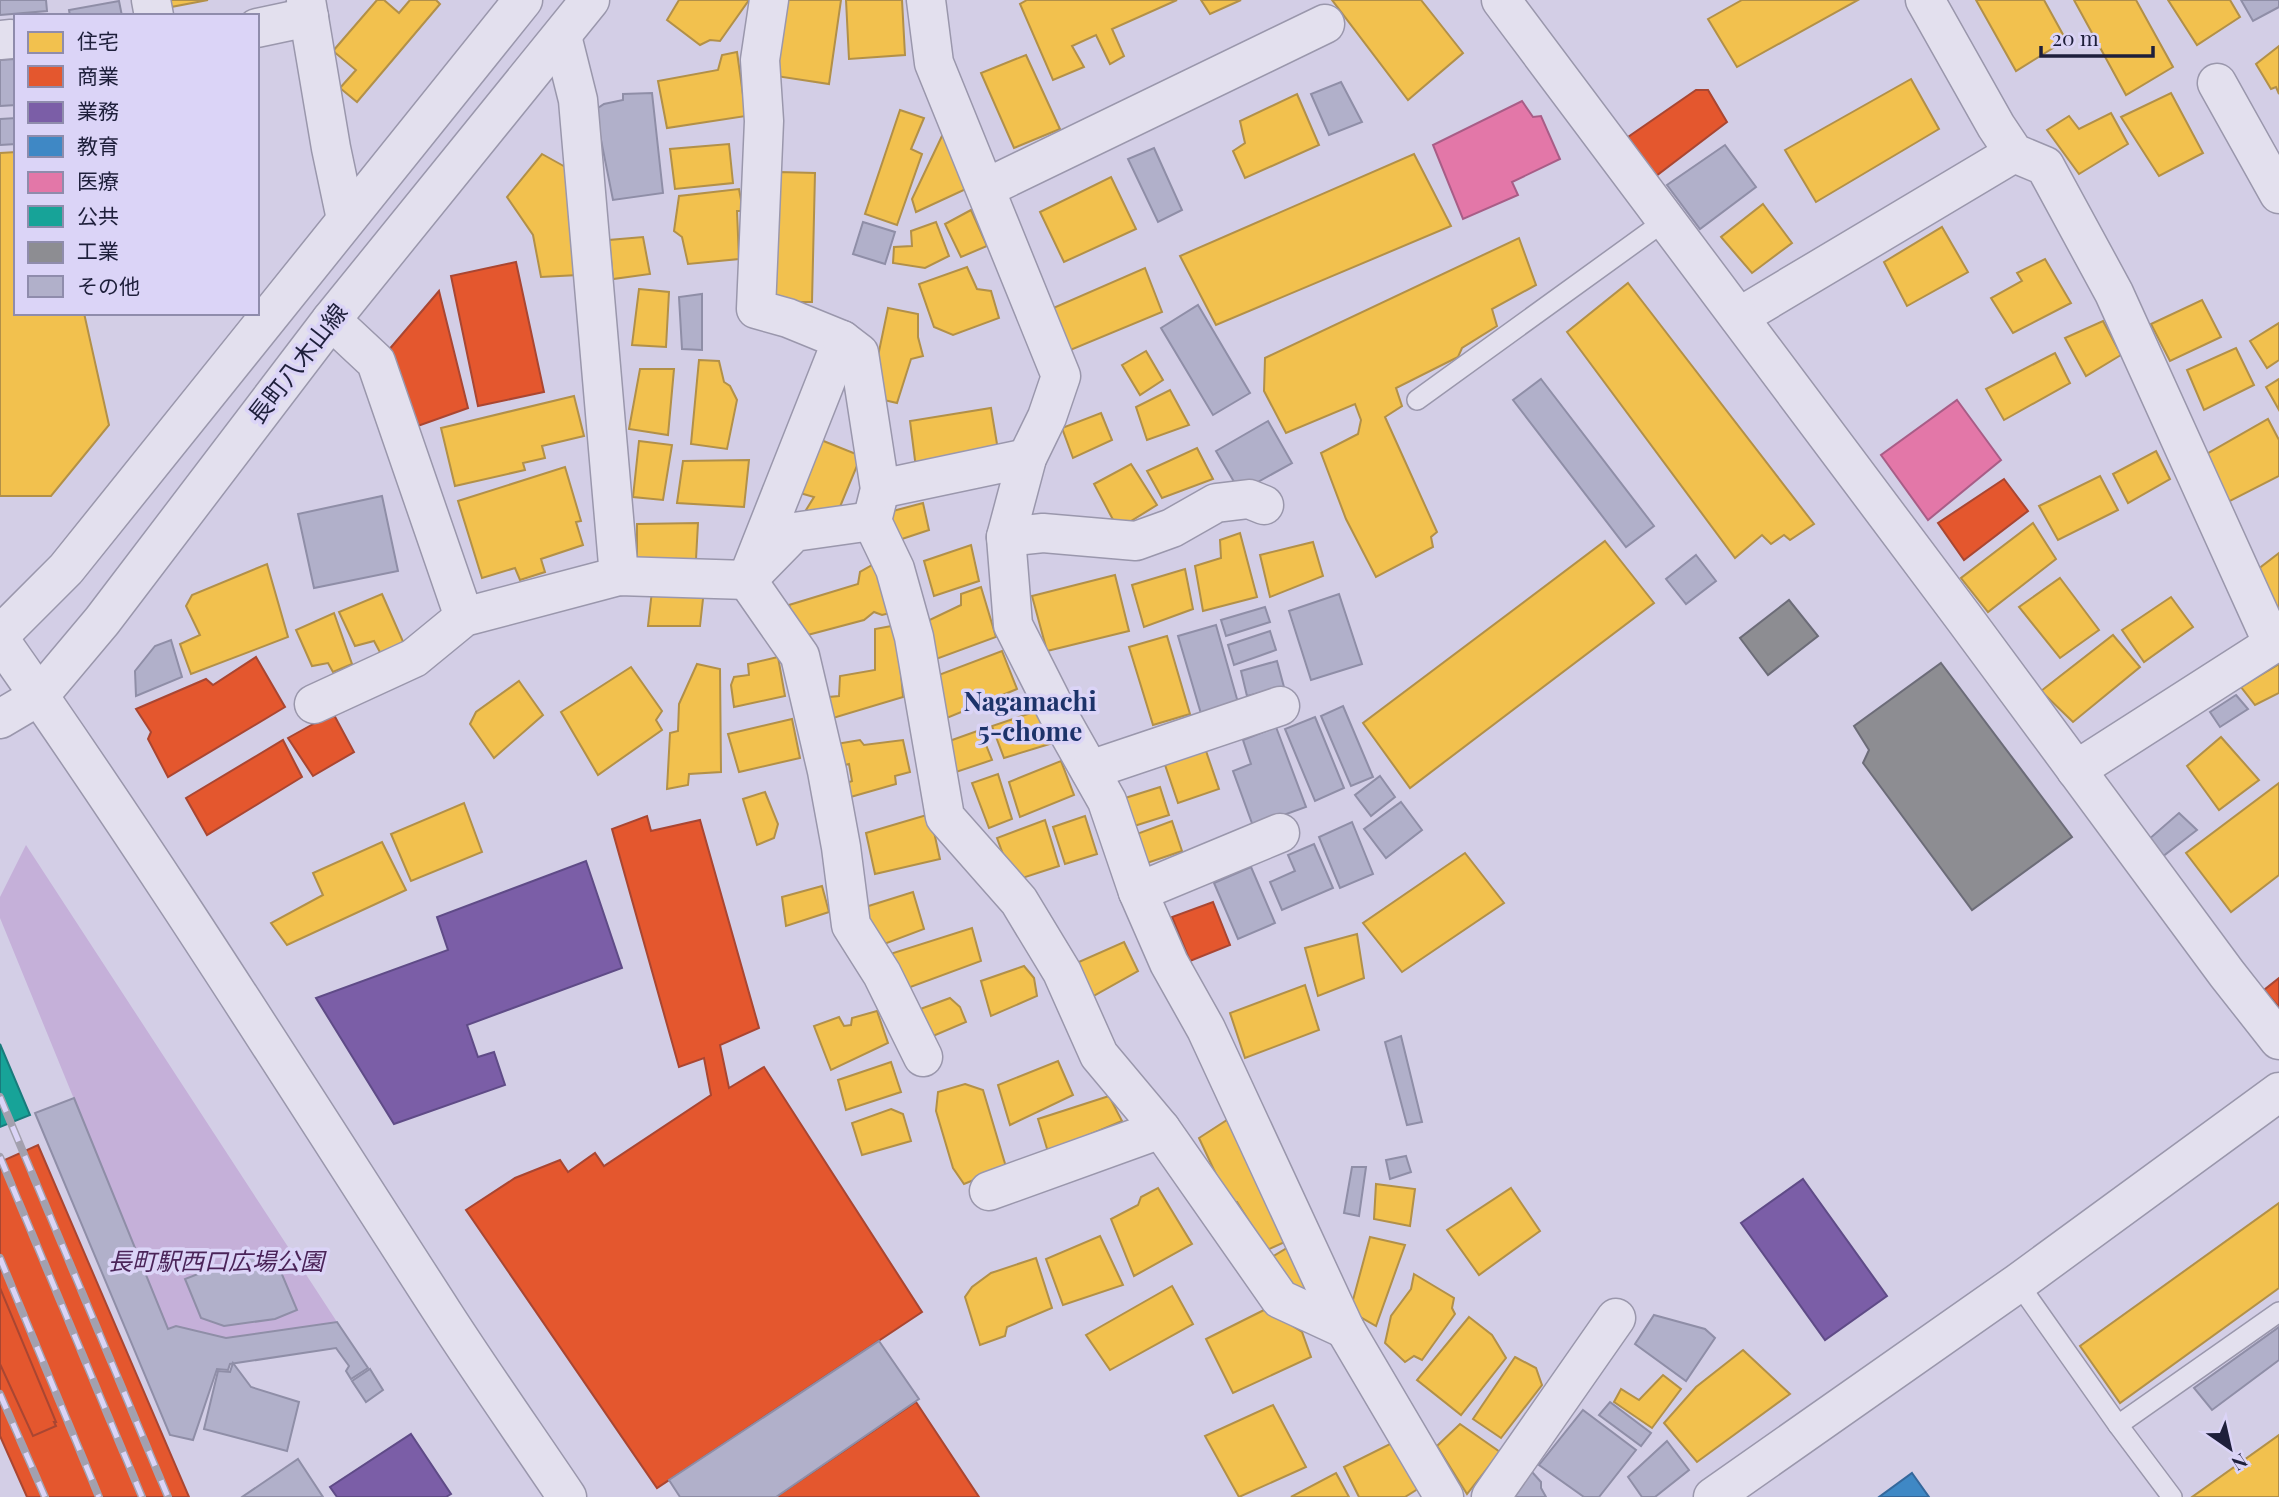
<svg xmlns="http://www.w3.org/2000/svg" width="2279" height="1497" font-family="'Playfair Display','Noto Sans JP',serif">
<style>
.green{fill:#c5b0d9}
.homes{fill:#f2c14e;stroke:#b29048;stroke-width:2}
.shops{fill:#e4572e;stroke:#a94632;stroke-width:2}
.offices{fill:#7b5ea7;stroke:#5f4b87;stroke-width:2}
.schools{fill:#3f88c5;stroke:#35689c;stroke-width:2}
.health{fill:#e377a8;stroke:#a85d87;stroke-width:2}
.public{fill:#17a398;stroke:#197b7c;stroke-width:2}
.industry{fill:#8d8d92;stroke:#6c6c78;stroke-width:2}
.building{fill:#b1b0ca;stroke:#8f8ea7;stroke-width:2}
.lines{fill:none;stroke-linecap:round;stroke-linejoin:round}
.service-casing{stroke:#9a97ac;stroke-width:22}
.minor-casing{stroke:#9a97ac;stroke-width:41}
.tertiary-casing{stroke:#9a97ac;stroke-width:41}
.service{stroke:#e3e0ee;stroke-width:19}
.minor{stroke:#e3e0ee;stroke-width:38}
.tertiary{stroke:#e3e0ee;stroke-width:38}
.rail-casing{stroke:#a3a0ae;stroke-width:8}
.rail{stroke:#dbd4f7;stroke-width:5;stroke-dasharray:16;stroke-linecap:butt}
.labels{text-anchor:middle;stroke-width:7;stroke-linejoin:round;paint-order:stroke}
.street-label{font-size:24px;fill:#1e1f3b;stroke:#dbd4f7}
.park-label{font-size:24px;font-style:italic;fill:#4b2459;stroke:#dbd4f7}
.neighbourhood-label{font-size:26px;font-weight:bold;fill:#1c336a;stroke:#dbd4f7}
</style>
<rect width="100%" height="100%" fill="#d3cee6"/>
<path class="green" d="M26,845L337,1322L226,1338L176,1326L168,1329L0,918V897Z"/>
<g class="homes">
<path d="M169,0H208L171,7Z"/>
<path d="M377,0H384L399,13L410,0H436L440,4L357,102L340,88L356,70L333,51Z"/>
<path d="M679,0H749L720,41L710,40L700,45L667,20Z"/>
<path d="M787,0H841L829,84L776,76Z"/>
<path d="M846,0H902L905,55L849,59Z"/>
<path d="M1027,0H1177L1112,29L1124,56L1110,64L1096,35L1072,46L1084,67L1053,80L1020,4Z"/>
<path d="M1201,0H1241L1210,14Z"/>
<path d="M1332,0H1421L1463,53L1408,100Z"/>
<path d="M1742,0H1858L1737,67L1708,19Z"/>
<path d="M1976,0H2044L2066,40L2016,71Z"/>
<path d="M2074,0H2136L2173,67L2126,95Z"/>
<path d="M2168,0H2230L2240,17L2197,45Z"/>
<path d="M2279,46V94L2276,87L2271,89L2256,64Z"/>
<path d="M737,52L746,116L667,128L658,81L718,70L722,55Z"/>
<path d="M1026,55L1060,129L1014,148L981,73Z"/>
<path d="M1911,79L1939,129L1816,202L1785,150Z"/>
<path d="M2171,93L2203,153L2159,176L2121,117Z"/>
<path d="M1297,94L1319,145L1245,178L1233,151L1245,143L1240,121Z"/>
<path d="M900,110L924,118L911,149L922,154L897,225L865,214Z"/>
<path d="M2111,113L2128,144L2079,174L2047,130L2069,116L2079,129Z"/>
<path d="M947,135L966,189L916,212L912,199L942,136Z"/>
<path d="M729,144L733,183L675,189L670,149Z"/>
<path d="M16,152V313H84L109,425L51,496H0V153Z"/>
<path d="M542,154L569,169L578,275L541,277L533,235L507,197Z"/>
<path d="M1414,154L1451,226L1216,325L1180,256Z"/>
<path d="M779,172L815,173L812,302H773Z"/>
<path d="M1111,177L1136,229L1064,262L1040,212Z"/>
<path d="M739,189L743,211H737L739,259L688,264L682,237L674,231L679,196Z"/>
<path d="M1763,204L1792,243L1752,273L1721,237Z"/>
<path d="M971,210L987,246L961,257L945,224Z"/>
<path d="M936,222L949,256L925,268L893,263L894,247L912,246L911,231Z"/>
<path d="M1942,227L1968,272L1907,306L1884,262Z"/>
<path d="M643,237L650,274L613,279L609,240Z"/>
<path d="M1519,238L1536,285L1492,309L1497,326L1462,348L1458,357L1396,388L1402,406L1385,417L1437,532L1431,537L1433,547L1376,577L1346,519L1321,453L1358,434L1361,420L1355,404L1286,433L1264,391L1265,358Z"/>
<path d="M2045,259L2071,303L2013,333L1991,298L2022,281L2017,273Z"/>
<path d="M967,267L977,289L991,291L999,318L953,335L934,327L919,284Z"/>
<path d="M1145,268L1162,312L1068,351L1051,309Z"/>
<path d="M1628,283L1814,524L1790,540L1784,535L1771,544L1762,535L1735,558L1567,332Z"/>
<path d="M639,289L669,292L666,347L632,345Z"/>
<path d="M2202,300L2221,337L2170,361L2151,324Z"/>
<path d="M888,308L918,314V337L923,356L911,359L897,403L875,398L872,385Z"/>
<path d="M2103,321L2121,355L2086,376L2065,338Z"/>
<path d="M2279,323V360L2267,368L2250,341Z"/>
<path d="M2236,348L2254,385L2204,410L2187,370Z"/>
<path d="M1146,351L1163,380L1140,395L1122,365Z"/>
<path d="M2055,353L2070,383L2004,420L1986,389Z"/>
<path d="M699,360L719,361L724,382L730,386L737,400L727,449L691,444Z"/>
<path d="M640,369H674L668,435L629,429Z"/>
<path d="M2279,379V410L2266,387Z"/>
<path d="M1170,390L1189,425L1147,440L1136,407Z"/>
<path d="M574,396L584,436L542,446L545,458L523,463L525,470L455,486L441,428Z"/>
<path d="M991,408L998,450L916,468L910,421Z"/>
<path d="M1101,413L1112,440L1073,458L1062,428Z"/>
<path d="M2268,419L2279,440V476L2228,502L2205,455Z"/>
<path d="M821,440L861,456L837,514L829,521L806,510L814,497L800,493Z"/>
<path d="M639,441L672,445L663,500L633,497Z"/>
<path d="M1197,448L1213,479L1162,498L1147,471Z"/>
<path d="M2156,451L2170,479L2128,503L2113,474Z"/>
<path d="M749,460L744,507L677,503L683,461Z"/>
<path d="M1131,464L1157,505L1118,529L1094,484Z"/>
<path d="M565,467L581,521L576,522L583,545L541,559L545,572L520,580L515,568L482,578L458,501Z"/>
<path d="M2100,476L2118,510L2058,540L2039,506Z"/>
<path d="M923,503L929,530L896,541L889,512Z"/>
<path d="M698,523L696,559L637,563V524Z"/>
<path d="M2033,523L2056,559L1988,612L1961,578Z"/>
<path d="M1240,533L1257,597L1203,611L1195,566L1221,558L1220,540Z"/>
<path d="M1605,541L1654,603L1410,788L1363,723Z"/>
<path d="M1313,542L1323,576L1270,597L1260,555Z"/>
<path d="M971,545L979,581L934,596L924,561Z"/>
<path d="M2279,553V609L2253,573Z"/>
<path d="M267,564L288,637L191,674L180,644L200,635L186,606L192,595Z"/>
<path d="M874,564L894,612L882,615L874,612L864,620L800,637L789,605L858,584L860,572Z"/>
<path d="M1185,569L1193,609L1144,627L1132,585Z"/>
<path d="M1115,575L1129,631L1047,651L1032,596Z"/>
<path d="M2060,578L2099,630L2060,658L2019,607Z"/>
<path d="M981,587L996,637L928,662L919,625L961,605V594Z"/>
<path d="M704,590L700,626H648L652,591Z"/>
<path d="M382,594L405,646L383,658L374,641L355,646L339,612Z"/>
<path d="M2171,597L2193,627L2144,662L2122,630Z"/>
<path d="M334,613L352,664L333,672L328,663L312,666L296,630Z"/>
<path d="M897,625L903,697L833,718L829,697L839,696L840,676L875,670V629Z"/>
<path d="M2113,635L2140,667L2073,722L2041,691Z"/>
<path d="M1167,636L1190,714L1153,725L1129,647Z"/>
<path d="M1002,651L1017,689L942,720L928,679Z"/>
<path d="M778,657L785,696L734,707L731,685L734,677L749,675L748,664Z"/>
<path d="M697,664L720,669L721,772L689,774L688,785L667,789L670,733L678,731L679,704Z"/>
<path d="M2279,664V693L2255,705L2241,687Z"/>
<path d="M631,667L662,711L656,720L662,730L598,775L561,712Z"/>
<path d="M519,681L543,715L494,758L470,724L476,712Z"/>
<path d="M1043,709L1056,742L1004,758L992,726Z"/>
<path d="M792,719L800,758L739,772L728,734Z"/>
<path d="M980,730L992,760L947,775L941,744Z"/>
<path d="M2221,737L2259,780L2219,810L2187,766Z"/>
<path d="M860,740L864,745L903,740L910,772L895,776L896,784L847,798L841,785L852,781L849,764L837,767L830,745Z"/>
<path d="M1205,748L1219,789L1178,803L1164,762Z"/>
<path d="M1061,761L1074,795L1020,817L1009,782Z"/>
<path d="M998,774L1012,819L989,828L972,783Z"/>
<path d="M2279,783V875L2231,912L2186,853Z"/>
<path d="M1160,787L1169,815L1131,827L1122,799Z"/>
<path d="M765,792L778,824L774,838L757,845L743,799Z"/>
<path d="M464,803L482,852L411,881L391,834Z"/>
<path d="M930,814L940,859L875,874L866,833Z"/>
<path d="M1085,816L1097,854L1065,864L1053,827Z"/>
<path d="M1045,820L1059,866L1013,881L997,838Z"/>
<path d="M1172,821L1182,851L1144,864L1134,835Z"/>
<path d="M382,842L406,890L287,945L271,923L323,895L313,873Z"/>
<path d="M1465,853L1504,903L1402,972L1363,923Z"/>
<path d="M822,886L829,912L786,926L782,897Z"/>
<path d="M913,892L924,929L871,949L859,909Z"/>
<path d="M972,928L981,961L905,989L890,954Z"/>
<path d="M1357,934L1364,978L1318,996L1305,948Z"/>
<path d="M1124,942L1138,971L1088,999L1072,965Z"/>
<path d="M1024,966L1034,978L1037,996L991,1016L981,981Z"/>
<path d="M1305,985L1319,1030L1245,1058L1230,1013Z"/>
<path d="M950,998L960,1007L966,1022L933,1036L915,1011Z"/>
<path d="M877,1011L888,1043L831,1070L814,1026L839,1017L844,1026L851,1025L852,1018Z"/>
<path d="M1058,1061L1073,1095L1010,1125L998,1085Z"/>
<path d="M891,1062L901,1092L846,1110L838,1080Z"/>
<path d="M965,1084L983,1090L1006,1167L964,1184L953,1168L936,1111L938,1092Z"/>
<path d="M1109,1096L1122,1121L1048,1152L1038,1119Z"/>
<path d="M891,1109L903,1114L911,1141L862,1155L852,1123Z"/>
<path d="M1227,1120L1287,1241L1267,1250L1237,1202H1229L1199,1138Z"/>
<path d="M1376,1184L1415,1189L1410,1226L1374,1219Z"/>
<path d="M1158,1188L1192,1244L1134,1276L1111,1219L1138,1205L1141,1197Z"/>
<path d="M1511,1188L1540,1231L1479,1275L1447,1230Z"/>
<path d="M2279,1203V1288L2120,1403L2080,1346Z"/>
<path d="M1100,1236L1123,1285L1063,1305L1046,1259Z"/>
<path d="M1370,1237L1405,1245L1376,1326L1350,1311Z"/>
<path d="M1292,1245L1320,1302L1311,1307L1267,1260Z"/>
<path d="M1036,1258L1052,1308L1007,1327L1005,1336L980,1345L965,1297L972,1287L991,1273Z"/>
<path d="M1414,1274L1454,1298L1452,1308L1455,1314L1422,1360L1414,1356L1405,1362L1385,1343L1391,1316L1411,1289Z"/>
<path d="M1172,1286L1193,1324L1110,1370L1086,1335Z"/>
<path d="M1266,1309L1302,1332L1311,1357L1233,1393L1206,1339Z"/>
<path d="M1469,1317L1492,1335L1506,1358L1461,1415L1417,1380Z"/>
<path d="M1743,1350L1790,1394L1697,1462L1664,1423L1696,1387Z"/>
<path d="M1515,1357L1536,1368L1542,1385L1501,1438L1473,1419Z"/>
<path d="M1663,1375L1681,1389L1652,1428L1614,1402L1621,1389L1639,1400Z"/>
<path d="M1273,1405L1306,1467L1239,1497L1205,1436Z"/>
<path d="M1460,1424L1500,1452L1467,1494L1437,1446Z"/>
<path d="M2279,1435V1497H2192Z"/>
<path d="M1394,1442L1421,1487L1405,1497H1359L1344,1467Z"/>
<path d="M1336,1473L1349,1497H1291Z"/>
</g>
<g class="shops">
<path d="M1696,90H1708L1727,122L1656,176L1628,137Z"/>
<path d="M516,262L544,392L478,406L451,276Z"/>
<path d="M439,291L468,408L415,427L387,352Z"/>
<path d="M2004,479L2028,511L1964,560L1938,523Z"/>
<path d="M256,657L285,707L168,777L148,739L151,732L136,709L206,679L213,685Z"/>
<path d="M333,713L354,752L313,776L288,738Z"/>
<path d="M283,740L302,777L207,835L186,798Z"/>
<path d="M647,816L651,831L700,820L759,1028L720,1045L729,1088L764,1067L922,1312L657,1488L466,1210L515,1178L560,1160L568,1172L595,1153L604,1166L711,1095L704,1058L679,1067L612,829Z"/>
<path d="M1213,902L1230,945L1190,961L1172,917Z"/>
<path d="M2279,978V1007L2264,990Z"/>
<path d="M38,1145L189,1497H27L0,1436V1162Z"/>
<path d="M0,1288L56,1422H54L56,1426L33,1436L0,1364Z"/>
<path d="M916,1402L979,1497H776Z"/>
</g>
<g class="offices">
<path d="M586,861L622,968L467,1025L478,1057L494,1052L505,1085L394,1124L316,998L448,950L437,917Z"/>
<path d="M1803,1179L1887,1296L1825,1340L1741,1223Z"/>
<path d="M411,1434L451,1494L446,1497H337L330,1487Z"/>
</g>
<path class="schools" d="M1912,1473L1929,1497H1879Z"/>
<g class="health">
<path d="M1522,101L1533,117L1541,116L1560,159L1512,182L1518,195L1463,219L1433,145Z"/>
<path d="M1957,400L2001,460L1928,520L1881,455Z"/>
</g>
<path class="public" d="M0,1044L30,1115L0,1127Z"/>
<g class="industry">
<path d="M1789,600L1818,636L1768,675L1740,638Z"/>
<path d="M1941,663L2072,837L1972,910L1863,763L1869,750L1854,726Z"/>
</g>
<g class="building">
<path d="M0,0H46L47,11L0,15Z"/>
<path d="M2241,0H2279V7L2253,21Z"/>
<path d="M119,1L122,16H70L69,10Z"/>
<path d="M15,59L16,105L0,106V60Z"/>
<path d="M1341,82L1362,122L1329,135L1311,94Z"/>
<path d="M652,93L663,193L613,200L595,110L604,104L623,100V94Z"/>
<path d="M16,118V144L0,145V119Z"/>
<path d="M1725,145L1756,187L1700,229L1667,185Z"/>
<path d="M1154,148L1182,210L1158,222L1128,159Z"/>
<path d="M863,222L895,232L885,264L853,254Z"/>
<path d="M702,294V350L682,349L679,297Z"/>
<path d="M1198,305L1250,393L1213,415L1161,328Z"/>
<path d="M1541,379L1654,526L1626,547L1513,400Z"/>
<path d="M1268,421L1292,463L1240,492L1216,451Z"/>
<path d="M382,496L398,571L314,588L298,514Z"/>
<path d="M1696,555L1716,581L1686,604L1666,579Z"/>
<path d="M1339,594L1362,664L1311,680L1289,611Z"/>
<path d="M1265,607L1270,622L1226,636L1221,620Z"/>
<path d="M1216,625L1239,706L1202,717L1178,636Z"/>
<path d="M1270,631L1276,650L1234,665L1228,645Z"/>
<path d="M171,640L182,677L136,696L135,671L155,646Z"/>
<path d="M1277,661L1284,687L1247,696L1241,671Z"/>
<path d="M2236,695L2248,709L2220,727L2210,712Z"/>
<path d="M1343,706L1373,777L1351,786L1321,716Z"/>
<path d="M1315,717L1344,788L1315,801L1285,729Z"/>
<path d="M1276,727L1306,807L1253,826L1233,771L1251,764L1243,740Z"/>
<path d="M1380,776L1395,797L1371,816L1355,795Z"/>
<path d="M1401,802L1422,830L1386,858L1364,829Z"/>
<path d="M2179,813L2197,830L2162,857L2148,840Z"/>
<path d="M1352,822L1373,874L1340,888L1319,837Z"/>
<path d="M1314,844L1333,888L1282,910L1270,882L1295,871L1288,855Z"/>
<path d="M1251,867L1275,923L1238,939L1214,883Z"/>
<path d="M1401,1036L1422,1122L1407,1125L1385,1042Z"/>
<path d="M74,1098L168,1329L176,1326L226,1338L337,1322L368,1368L351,1379L346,1371L349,1366L336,1348L230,1364L228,1370L217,1369L193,1440L170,1435L35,1113Z"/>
<path d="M1406,1156L1411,1172L1390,1179L1386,1160Z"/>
<path d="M1352,1167H1366L1359,1216L1344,1213Z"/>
<path d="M265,1248L274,1273L281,1272L297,1310L275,1319L224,1326L201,1318L185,1279Z"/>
<path d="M1654,1315L1705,1329L1715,1338L1686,1381L1635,1344Z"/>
<path d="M2279,1327V1360L2212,1410L2194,1388Z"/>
<path d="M879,1341L919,1399L776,1497H680L669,1480Z"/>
<path d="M233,1363L251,1387L299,1402L287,1451L204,1429L218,1371L230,1372Z"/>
<path d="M370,1369L383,1390L366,1402L352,1381Z"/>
<path d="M1610,1402L1651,1433L1641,1446L1599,1415Z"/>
<path d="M1583,1410L1636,1450L1599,1497H1584L1539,1465Z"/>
<path d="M1667,1441L1689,1470L1655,1497H1642L1628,1477Z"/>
<path d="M298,1459L323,1497H242Z"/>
<path d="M1523,1462L1541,1482V1488L1546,1497H1511Z"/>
</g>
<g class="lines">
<g class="service-casing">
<g id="service">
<path d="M1417,400L1666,220"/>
<path d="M2018,1283L2118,1425L2172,1497"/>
<path d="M2118,1425L2279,1312"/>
</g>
</g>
<g class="minor-casing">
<g id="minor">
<path d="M151,0L154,16"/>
<path d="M306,0L331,148L346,219"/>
<path d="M769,0L760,60L764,121L756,309L788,318L842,340L747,580L800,656L827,771L841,847L851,925L882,974L923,1057"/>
<path d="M926,0L934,63L1061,376L1047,417L1027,458L1006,537L1013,625L1059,716L1107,801L1138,892L1169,963L1206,1029L1345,1329L1444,1497"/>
<path d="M1925,0L1996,126L2014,153L2045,166L2114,293L2273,644"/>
<path d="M257,28L309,17"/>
<path d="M562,36L578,100L619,576"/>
<path d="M0,40L11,39"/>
<path d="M2217,83L2279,194"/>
<path d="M986,188L1325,24"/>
<path d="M1739,317L2014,153"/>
<path d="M331,320L376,362L464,617"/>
<path d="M842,340L859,353L880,489L872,521L895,569L914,637L945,817L1019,901L1062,972L1099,1055L1161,1129L1280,1299L1345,1329"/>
<path d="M880,489L1027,458"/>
<path d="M1006,537L1043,533L1136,541L1172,528L1216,503L1249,499L1264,505"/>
<path d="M314,704L414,658L464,617L619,576L747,580L794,532L872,521"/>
<path d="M1090,770L1280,706"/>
<path d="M2076,770L2279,640"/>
<path d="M1138,892L1280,833"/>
<path d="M989,1191L1161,1129"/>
<path d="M1491,1497L1616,1318"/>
</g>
</g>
<g class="tertiary-casing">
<g id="tertiary">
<path d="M1501,0L1964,618L2227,974L2279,1040"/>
<path d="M0,635L66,569L523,0"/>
<path d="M0,640C155,860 297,1087 443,1313C483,1375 526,1436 567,1497"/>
<path d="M0,719L39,696L102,621L331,320L590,0"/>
<path d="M1713,1497L2018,1283L2279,1092"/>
</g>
</g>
<use href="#service" class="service"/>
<use href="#minor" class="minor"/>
<use href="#tertiary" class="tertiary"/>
<g class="rail-casing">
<g id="rail">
<path d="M0,1097L168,1497"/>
<path d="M0,1157L142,1497"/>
<path d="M0,1258L99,1497"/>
<path d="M0,1394L45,1497"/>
</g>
</g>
<use href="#rail" class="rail"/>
</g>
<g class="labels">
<g class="street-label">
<text transform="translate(298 364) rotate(-52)" y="8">長町八木山線</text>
</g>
<g class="park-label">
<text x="216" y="1270">長町駅西口広場公園</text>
</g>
<g class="neighbourhood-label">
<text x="1030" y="711">Nagamachi<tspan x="1030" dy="30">5-chome</tspan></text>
</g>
</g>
<rect x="14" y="14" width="245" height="301" fill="#dbd4f7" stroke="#8f8cac" stroke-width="2"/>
<rect x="28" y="32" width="35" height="21" fill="#f2c14e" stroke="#8f8cac" stroke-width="2"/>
<text x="77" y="49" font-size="21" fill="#1e1f3b">住宅</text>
<rect x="28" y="66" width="35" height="21" fill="#e4572e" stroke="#8f8cac" stroke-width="2"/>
<text x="77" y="84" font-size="21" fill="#1e1f3b">商業</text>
<rect x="28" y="102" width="35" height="21" fill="#7b5ea7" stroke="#8f8cac" stroke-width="2"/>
<text x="77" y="119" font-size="21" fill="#1e1f3b">業務</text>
<rect x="28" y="136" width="35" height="21" fill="#3f88c5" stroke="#8f8cac" stroke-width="2"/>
<text x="77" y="154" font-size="21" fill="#1e1f3b">教育</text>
<rect x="28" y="172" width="35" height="21" fill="#e377a8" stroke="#8f8cac" stroke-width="2"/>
<text x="77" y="189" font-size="21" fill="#1e1f3b">医療</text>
<rect x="28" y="206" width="35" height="21" fill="#17a398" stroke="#8f8cac" stroke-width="2"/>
<text x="77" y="224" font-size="21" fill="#1e1f3b">公共</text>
<rect x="28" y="242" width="35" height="21" fill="#8d8d92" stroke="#8f8cac" stroke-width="2"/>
<text x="77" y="259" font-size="21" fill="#1e1f3b">工業</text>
<rect x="28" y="276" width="35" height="21" fill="#b1b0ca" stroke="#8f8cac" stroke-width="2"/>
<text x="77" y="294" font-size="21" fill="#1e1f3b">その他</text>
<g transform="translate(2230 1448) rotate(146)" stroke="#dbd4f7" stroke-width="5" paint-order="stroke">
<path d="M0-5L12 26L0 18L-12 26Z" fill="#1e1f3b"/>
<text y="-10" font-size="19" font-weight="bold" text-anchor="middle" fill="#1e1f3b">N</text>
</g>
<path d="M2041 46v10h112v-10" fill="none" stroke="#1e1f3b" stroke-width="3.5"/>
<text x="2052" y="46" font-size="21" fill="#1e1f3b" stroke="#dbd4f7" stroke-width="5" paint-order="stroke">20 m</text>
</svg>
